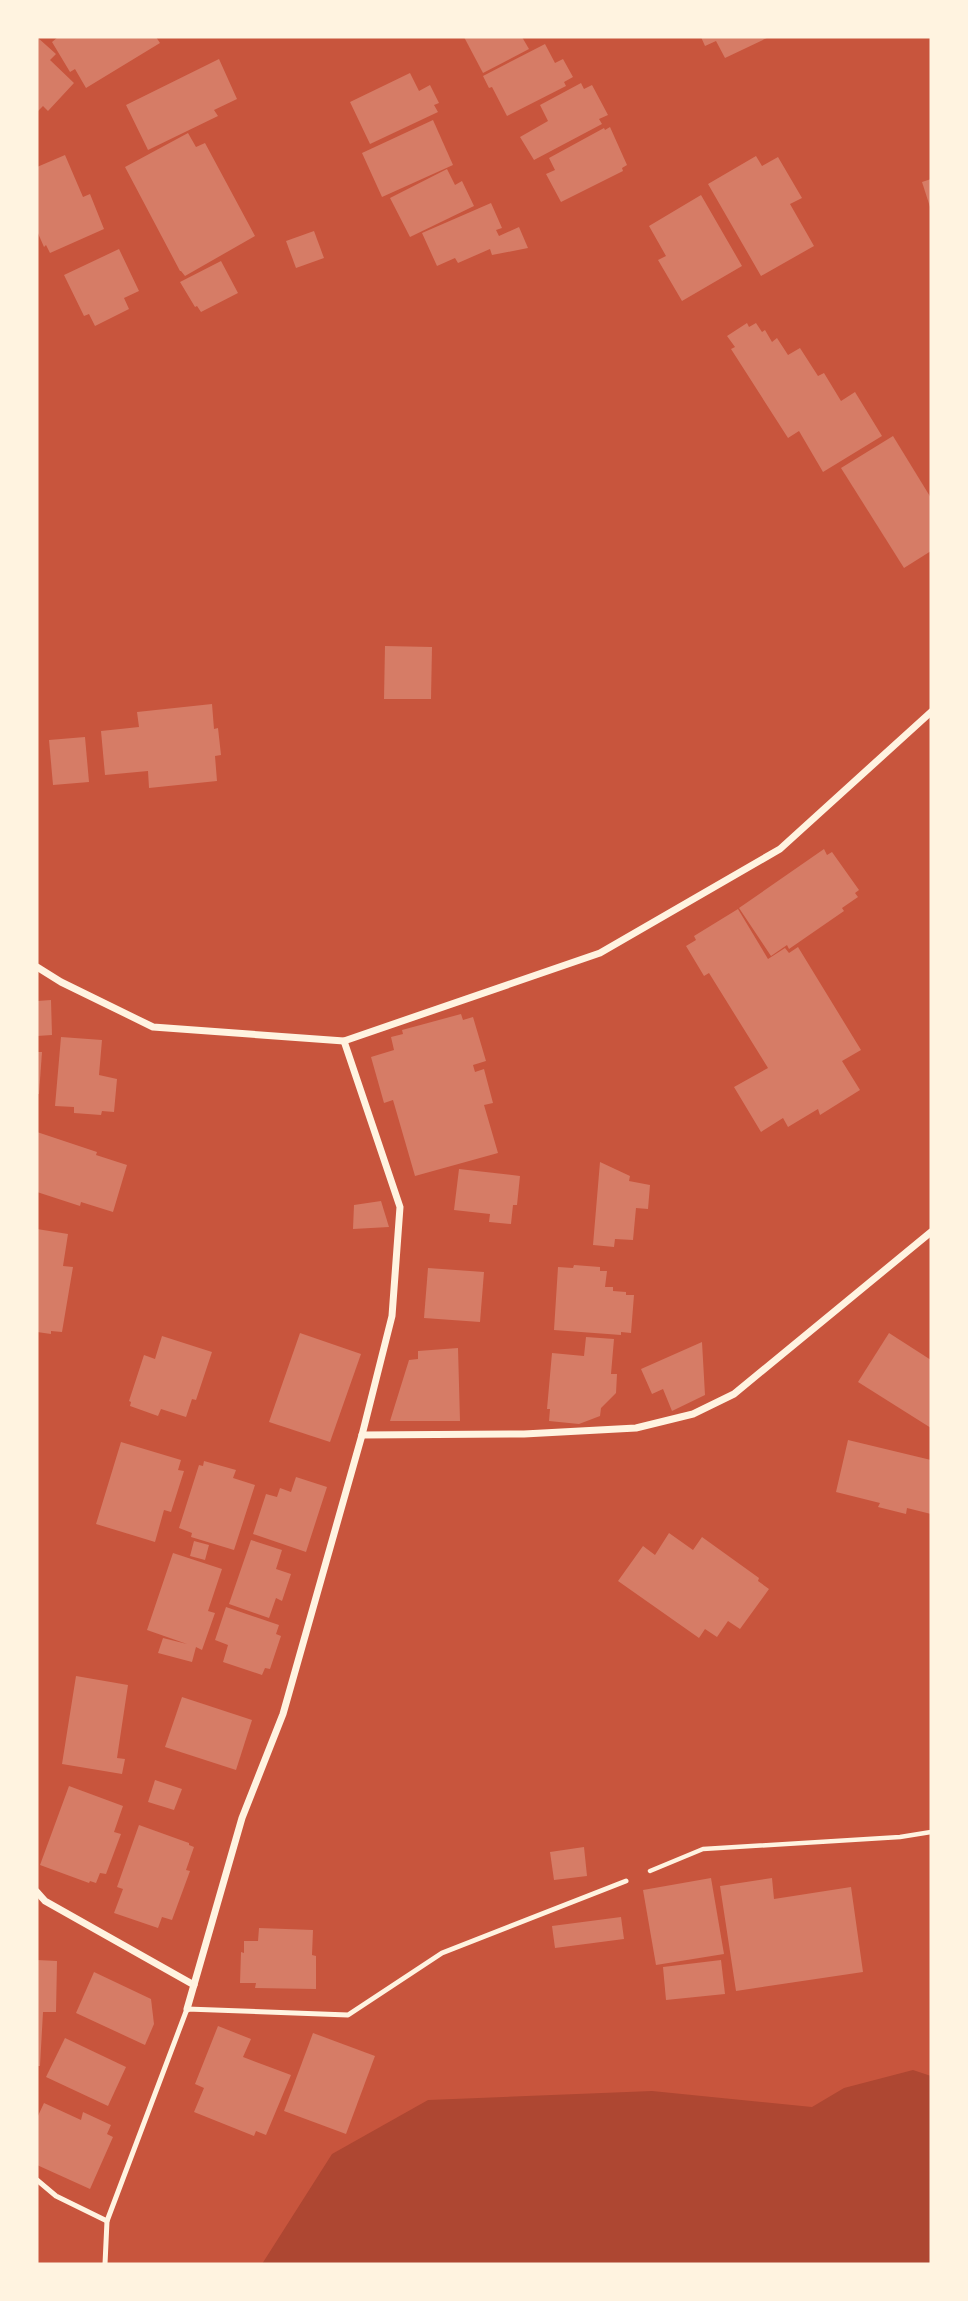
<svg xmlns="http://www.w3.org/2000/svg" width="968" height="2301" font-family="'Noto Sans',sans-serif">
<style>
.green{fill:#ae4732}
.building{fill:#d67c66}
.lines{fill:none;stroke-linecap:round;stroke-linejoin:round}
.path{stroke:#fff3e0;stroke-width:4.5}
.service{stroke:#fff3e0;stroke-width:5}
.minor{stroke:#fff3e0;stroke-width:7}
</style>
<rect width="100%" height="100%" fill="#c8553d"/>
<path class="green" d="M913,2070L931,2076V2264H262L332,2154L428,2100L652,2091L812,2107L844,2088Z"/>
<g class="building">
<path d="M37,37L56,54L50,60L74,83L48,111L43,106L37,112Z"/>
<path d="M58,37H156L160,43L86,88L75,69L70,72L52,42Z"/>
<path d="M464,37H522L529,49L483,73Z"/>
<path d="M701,37H769L725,58L716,41L705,46Z"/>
<path d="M545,44L555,63L563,59L573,77L564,82L566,86L507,116L492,87L489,88L483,76Z"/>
<path d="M219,59L237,99L214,110L218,116L148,150L126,105Z"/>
<path d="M410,73L419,91L430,85L439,103L434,105L438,112L370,144L350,102Z"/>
<path d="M581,83L584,89L592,85L608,115L599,119L602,124L534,160L520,137L548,121L540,105Z"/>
<path d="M433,120L453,165L382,197L362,153Z"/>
<path d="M610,127L627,165L622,168L623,171L561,202L546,174L555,170L549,158L604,128L605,130Z"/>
<path d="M188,133L196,147L205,143L255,236L185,276L181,271H180L125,167Z"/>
<path d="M65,155L83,197L90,194L104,229L50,253L46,245L44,247L37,231V167Z"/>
<path d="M756,156L762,166L778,157L802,198L790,204L814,246L761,276L708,184Z"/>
<path d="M447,169L455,185L462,181L474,206L410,237L390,198Z"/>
<path d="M931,179V210L922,182Z"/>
<path d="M701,195L742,266L682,301L658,260L666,256L649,226Z"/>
<path d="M491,203L502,228L496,230L499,236L519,227L528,248L492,255L490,249L458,263L455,258L437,266L422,233Z"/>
<path d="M314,231L324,258L296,268L286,241Z"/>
<path d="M119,249L139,291L124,298L129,309L95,326L89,314L84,316L64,275Z"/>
<path d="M221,261L238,293L201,312L197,306L195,307L180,282Z"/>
<path d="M747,323L749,327L756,323L762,332L765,330L772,342L777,338L788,355L800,348L818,376L824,373L841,401L855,392L882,436L823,472L799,431L788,438L731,349L735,347L727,336Z"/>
<path d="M893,436L931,498V551L904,568L841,468Z"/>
<path d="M385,646L432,647L431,699H384Z"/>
<path d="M212,704L214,729L218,728L221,755L215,756L217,781L149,788L148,771L105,775L101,731L139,727L137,712Z"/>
<path d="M85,737L89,782L53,785L49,740Z"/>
<path d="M824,849L827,855L832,852L859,890L855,893L858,897L842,908L844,911L789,949L787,945L771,956L739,908Z"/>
<path d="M738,909L768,959L785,948L789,953L798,947L861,1050L842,1061L860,1090L820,1115L818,1109L788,1127L783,1118L761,1132L734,1087L768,1068L709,973L704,976L686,946L696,940L694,936Z"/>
<path d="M51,1000L52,1035L37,1036V1001Z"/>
<path d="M461,1014L463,1020L473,1017L486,1061L473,1065L475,1072L484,1069L493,1103L484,1105L498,1153L415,1176L393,1100L384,1103L371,1057L394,1050L391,1037L403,1034L402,1030Z"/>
<path d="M61,1037L102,1040L99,1075L117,1079L114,1112L102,1111L101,1115L74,1113V1107L55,1106Z"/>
<path d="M37,1052H42L39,1094H37Z"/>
<path d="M37,1132L97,1152L96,1155L127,1165L113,1212L81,1202L80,1206L37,1192Z"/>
<path d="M600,1162L630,1176L629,1181L650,1185L648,1209L636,1208L633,1240L615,1239L614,1247L593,1245Z"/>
<path d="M459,1169L520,1176L517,1205H513L511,1224L489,1222L490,1214L454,1210Z"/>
<path d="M381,1201L389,1227L353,1229L354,1205Z"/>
<path d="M37,1229L68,1234L63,1266L73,1267L62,1332L51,1331V1334L37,1332Z"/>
<path d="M574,1265L600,1267V1271H607L605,1287H613V1291L626,1292V1295H634L631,1333L621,1332V1335L554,1330L558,1267L573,1268Z"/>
<path d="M428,1268L484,1272L480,1322L424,1318Z"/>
<path d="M300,1333L361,1354L330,1442L269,1422Z"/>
<path d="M889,1333L931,1360V1428L858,1382Z"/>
<path d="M162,1336L212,1352L196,1400L192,1399L186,1417L161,1409L158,1416L130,1406L131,1402L129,1401L144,1355L155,1359Z"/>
<path d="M586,1337L614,1339L611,1374H617L616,1393L601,1408L600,1416L579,1424L549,1421L550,1409H547L552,1353L584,1356Z"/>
<path d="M702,1342L705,1395L672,1411L663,1389L652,1394L641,1369Z"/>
<path d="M458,1348L460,1421H390L409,1360L418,1359V1351Z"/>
<path d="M848,1440L931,1460V1514L907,1508L906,1514L878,1507L880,1503L836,1492Z"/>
<path d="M121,1442L181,1460L178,1470L184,1471L171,1512L164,1510L155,1542L96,1524Z"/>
<path d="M204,1461L236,1470L233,1478L255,1485L234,1550L191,1537L192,1533L179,1528L199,1465L203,1466Z"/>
<path d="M296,1477L327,1487L306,1552L253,1534L266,1494L277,1497L280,1488L291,1492Z"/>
<path d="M669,1533L693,1550L702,1537L759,1578L758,1581L769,1589L740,1629L728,1621L717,1637L705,1629L699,1638L618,1581L643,1546L655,1555Z"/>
<path d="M251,1540L282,1550L276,1569L291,1574L282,1601L276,1598L269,1618L229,1604Z"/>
<path d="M194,1541L209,1545L205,1560L190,1556Z"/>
<path d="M173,1553L222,1569L208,1611L215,1613L202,1650L196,1647L192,1662L158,1653L163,1638L187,1644L147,1630Z"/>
<path d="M226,1607L279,1625L276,1634L281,1636L270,1669L265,1668L262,1675L223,1662L228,1645L215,1640Z"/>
<path d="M76,1676L128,1685L117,1758L125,1759L122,1774L62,1764Z"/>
<path d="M182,1697L252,1720L236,1770L165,1747Z"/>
<path d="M155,1780L182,1789L174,1810L148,1802Z"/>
<path d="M69,1786L123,1806L114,1832L121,1834L106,1874L100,1873L96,1883L90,1881L89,1883L40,1865Z"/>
<path d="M139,1825L189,1843V1845L194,1847L186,1870L190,1871L172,1920L162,1917L158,1928L114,1913L123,1889L117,1887Z"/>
<path d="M584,1847L587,1876L554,1880L550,1852Z"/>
<path d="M711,1878L724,1954L656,1965L643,1890Z"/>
<path d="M772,1878L774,1899L851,1887L863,1972L736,1991L720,1886Z"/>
<path d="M621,1917L624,1939L555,1948L552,1926Z"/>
<path d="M259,1928L313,1930L312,1955L316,1956V1989L255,1988L256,1983H240L241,1952L244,1953V1941H258Z"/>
<path d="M37,1960L57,1961L56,2012H43L40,2066H37Z"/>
<path d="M721,1960L725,1994L666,2000L663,1967Z"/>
<path d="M94,1972L151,1999L154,2024L145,2045L76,2013Z"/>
<path d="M218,2026L251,2039L243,2057L291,2075L266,2135L256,2131L254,2136L194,2112L204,2088L195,2084Z"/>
<path d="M313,2033L375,2056L346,2134L284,2111Z"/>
<path d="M65,2038L126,2067L108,2106L46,2077Z"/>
<path d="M44,2103L81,2120L83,2112L111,2125L107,2134L113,2137L90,2189L37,2165V2118Z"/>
</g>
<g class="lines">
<path class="path" d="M650,1871L703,1849L900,1837L931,1832"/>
<g class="service">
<path d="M37,2180L56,2196L107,2221"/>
<path d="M105,2264L107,2221L187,2009L348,2015L442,1953L626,1881"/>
</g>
<g class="minor">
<path d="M37,967L61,982L153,1027L344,1041L600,953L780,849L931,712"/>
<path d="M362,1435L524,1434L636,1428L693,1414L734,1394L931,1232"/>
<path d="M37,1892L45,1901L194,1985"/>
<path d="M187,2009L242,1818L283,1714L362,1435L392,1316L400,1207L344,1041"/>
</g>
</g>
<rect width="968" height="2301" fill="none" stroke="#fff3e0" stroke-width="77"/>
</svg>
